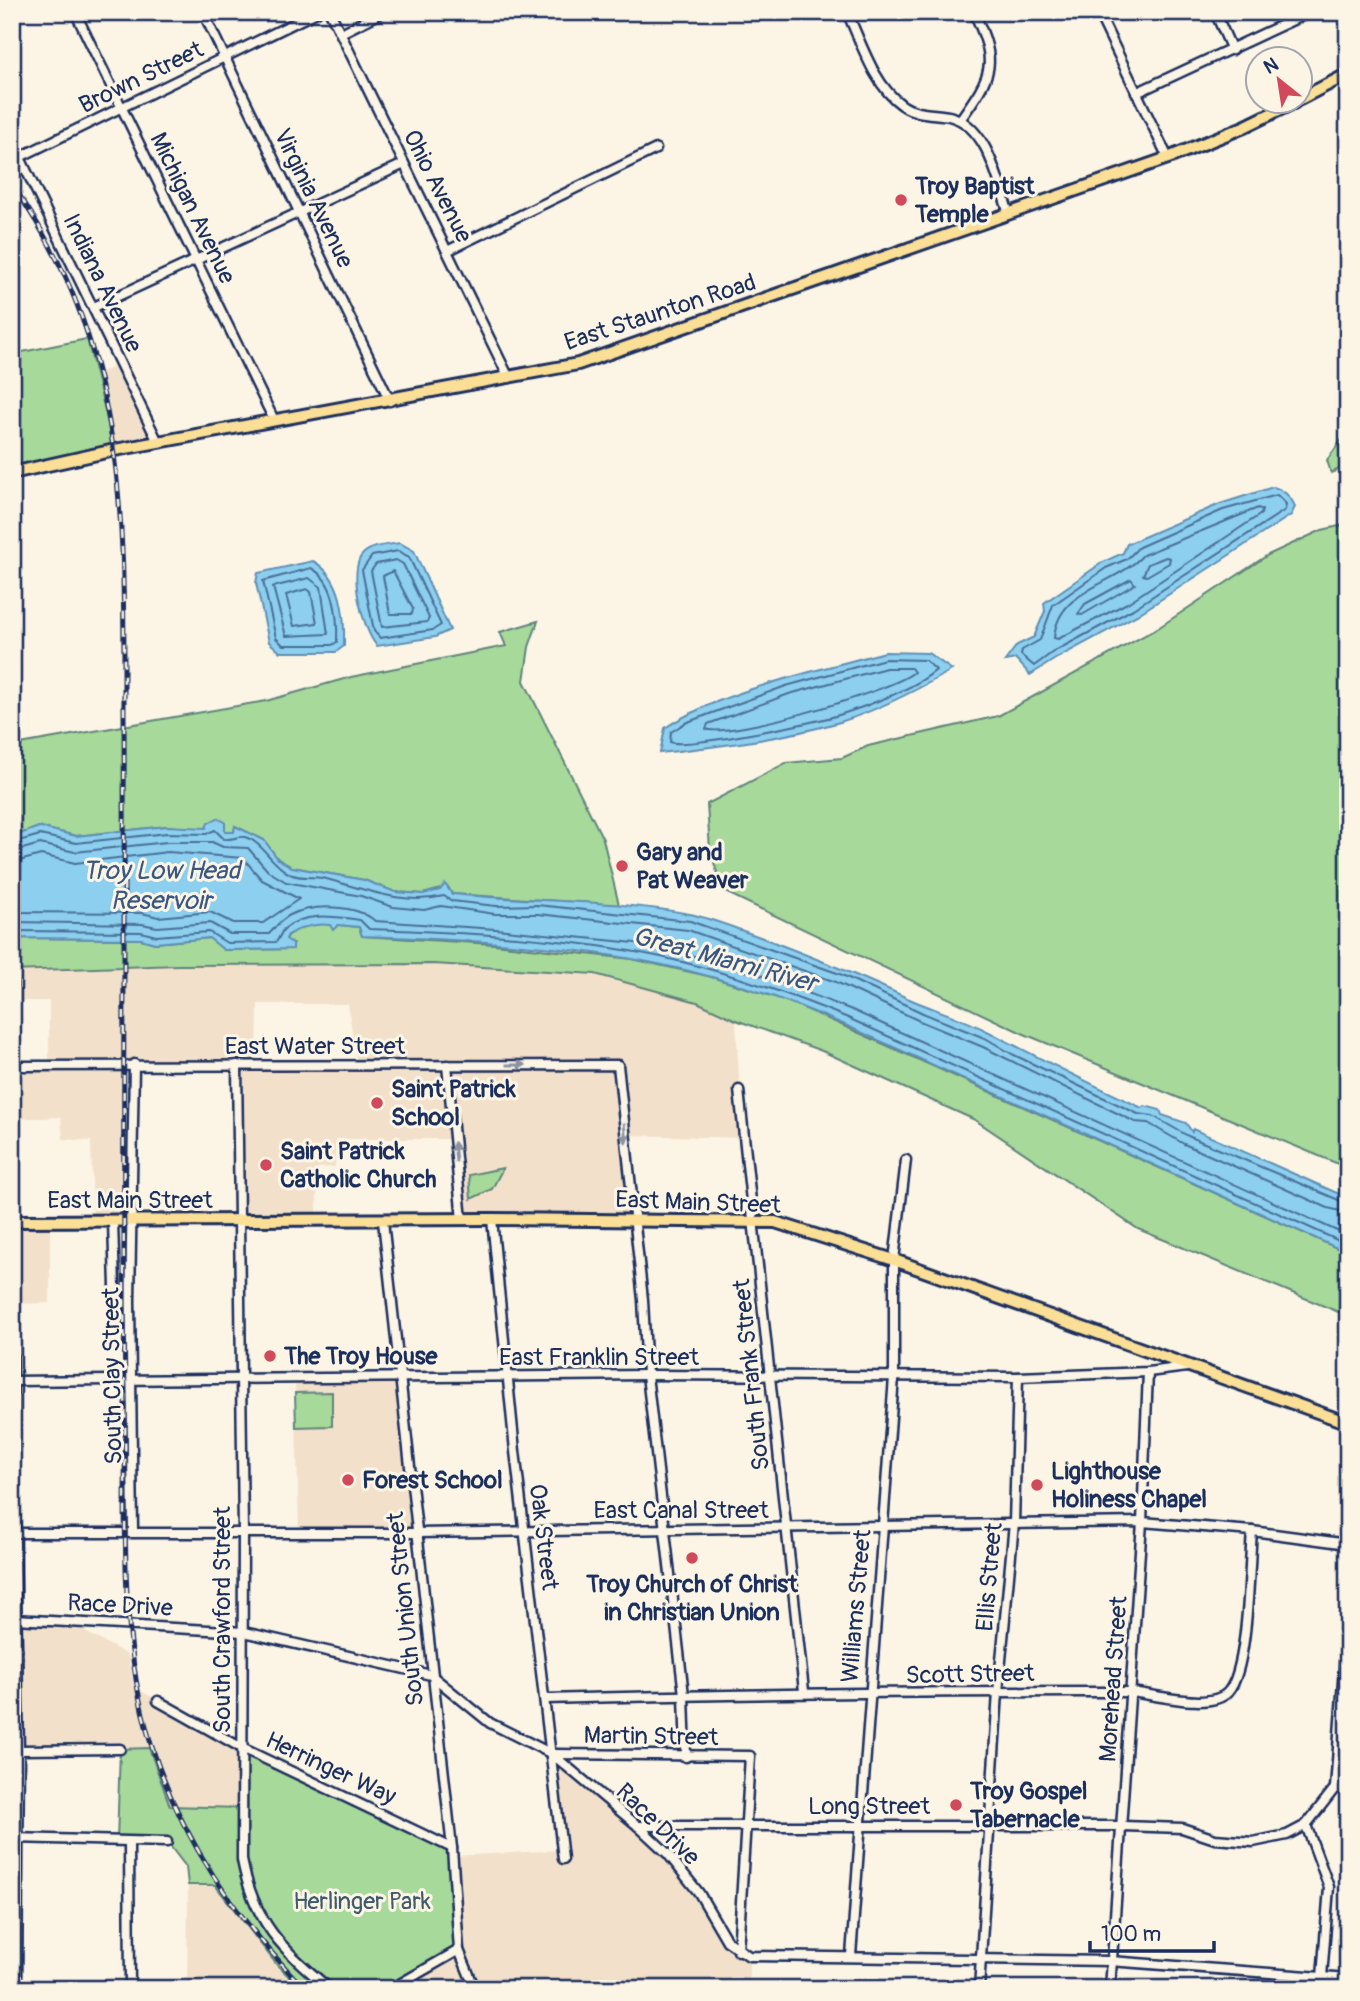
<svg xmlns="http://www.w3.org/2000/svg" width="1360" height="2001" font-family="Pangolin,sans-serif">
<style>
.built{fill:#f2e0ca;fill-rule:evenodd}
.green{fill:#a7d99a;stroke:#61847c;stroke-width:2}
.water{fill:#8dcfef;stroke:#5f8fb5;stroke-width:2}
.lines{fill:none;stroke-linecap:round;stroke-linejoin:round}
.shore{stroke:#496f98;stroke-width:2}
.minor-casing{stroke:#1b2f5e;stroke-width:13}
.major-casing{stroke:#1b2f5e;stroke-width:16}
.minor{stroke:#fcf5e5;stroke-width:8}
.major{stroke:#fbdf96;stroke-width:10}
.rail-casing{stroke:#1b2f5e;stroke-width:5}
.rail{stroke:#fcf5e5;stroke-width:2.5;stroke-dasharray:8;stroke-linecap:butt}
.oneway{fill:#8c92a2}
.poi-dot{fill:#d1495b;stroke:#fcf5e5;stroke-width:2.5}
.labels{text-anchor:middle;stroke-width:6;stroke-linejoin:round;paint-order:stroke}
.street-label{font-size:24px;fill:#1b2f5e;stroke:#fcf5e5}
.poi-label{font-size:24px;font-weight:bold;fill:#1b2f5e;stroke:#fcf5e5;text-anchor:start}
.park-label{font-size:24px;fill:#3e5a6d;stroke:#fcf5e5}
.water-label{font-size:26px;font-style:italic;fill:#385782;stroke:#fcf5e5}
</style>
<rect width="100%" height="100%" fill="#fcf5e5"/>
<filter id="ink" filterUnits="userSpaceOnUse"><feTurbulence type="fractalNoise" baseFrequency=".0143" numOctaves="2"/><feDisplacementMap in="SourceGraphic" scale="14" xChannelSelector="R" yChannelSelector="G"/><feConvolveMatrix kernelMatrix="1 2 1 2 8 2 1 2 1" color-interpolation-filters="sRGB"/></filter>
<g filter="url(#ink)">
<g class="built">
<path d="M121,365L158,442L115,450L97,373Z"/>
<path d="M434,964L595,974L697,1002L736,1020L742,1138L625,1135L633,1220H462L454,1139H336L335,1167L317,1168V1221L238,1220L237,1065H123L122,1222H93L91,1141L63,1139L61,1117L14,1119L12,1066L49,1065V1001H13L12,971L178,965ZM258,1004H348L357,1065H257Z"/>
<path d="M15,1221L50,1222V1303L14,1304Z"/>
<path d="M295,1378L400,1379L417,1533L299,1532Z"/>
<path d="M12,1533L15,1619L65,1621L128,1655L134,1687L240,1747L241,1808L170,1806L149,1748L19,1750L18,1734H12Z"/>
<path d="M552,1754L638,1826L699,1893L727,1941L749,1956V1989H391L453,1856L562,1850Z"/>
<path d="M188,1885H215L277,1965L302,1989H187Z"/>
</g>
<g class="green">
<path d="M87,339L115,450L13,473L20,744L266,701L351,677L506,646L500,632L538,621L529,647L524,681L603,839L619,905L452,894L448,887L423,894L395,892L364,880L292,867L278,859L264,840L235,826L234,833L167,826L76,836L39,827L12,837V354Z"/>
<path d="M1346,434L1348,465L1331,473L1327,460Z"/>
<path d="M1348,524V1168L1022,1033L723,891L710,850L707,804L786,763L842,758L868,746L998,716L1158,628L1268,555L1322,530Z"/>
<path d="M320,923L359,927L362,936L494,944L632,959L708,976L788,1001L1348,1253V1316L1138,1229L975,1120L822,1051L736,1020L697,1002L595,974L434,964L178,965L12,971V938L141,939L155,943L210,938L224,950L292,949L286,939C292,927 308,926 320,923Z"/>
<path d="M503,1168L492,1189L471,1199L469,1175Z"/>
<path d="M332,1392V1426L296,1427L295,1393Z"/>
<path d="M240,1747L452,1848L459,1950L391,1989H302L277,1965L215,1885H188L186,1867L167,1842H117L120,1749L149,1748L170,1806L241,1808Z"/>
</g>
<g class="water">
<path d="M1273,487C1284,490 1291,496 1295,507L1291,515L1137,615L1057,658L1030,675L1016,659L1005,661L1017,645L1034,637L1045,611L1044,603L1103,562L1123,553L1127,544L1220,504Z"/>
<path d="M400,543L414,551L450,630L435,637L377,646C363,631 347,569 363,554C372,545 389,545 400,543Z"/>
<path d="M313,561C342,577 345,614 344,646L336,652H280L269,642L256,583L258,573Z"/>
<path d="M885,652L928,653L952,670C917,690 879,710 840,722C782,739 720,746 660,753L665,728C721,691 819,670 885,652Z"/>
<path d="M218,818L225,822V832H234L235,826L264,840L278,859L292,867L364,880L395,892L423,894L440,890L445,884L452,894C531,902 611,899 690,914C713,919 737,929 760,937C810,956 859,975 907,998C934,1010 963,1018 989,1032C1040,1059 1091,1084 1142,1108L1145,1106L1160,1110L1162,1115L1186,1123L1192,1132L1193,1129L1348,1198V1253L845,1025C785,999 723,977 658,964C568,945 455,939 362,936L359,927L338,925L333,930L330,925C315,923 301,927 288,935L286,939L293,944V949L224,950L209,938L155,943L141,939L12,938V837L39,827L76,836L167,826L206,828L208,823Z"/>
</g>
<g class="lines">
<g class="shore">
<path d="M1277,495L1286,504L1285,510L1133,609L1053,652L1034,666L1021,655L1022,650L1040,640L1053,605L1106,568L1127,559L1139,547L1223,510Z"/>
<path d="M1258,508L1262,510L1261,514L1129,602L1058,639L1054,638C1058,588 1115,586 1143,555Z"/>
<path d="M398,551L409,557L441,625L433,630L380,638L374,631L362,570L372,556Z"/>
<path d="M1166,557L1170,558L1169,563L1147,576L1143,575L1148,564Z"/>
<path d="M396,560L403,564L429,618L427,622L382,627L371,571L376,564Z"/>
<path d="M311,568C335,580 338,617 337,642L332,645H283L276,638L263,581Z"/>
<path d="M393,571L413,609L412,614H390L383,576Z"/>
<path d="M309,578L321,587L328,634L286,636L273,587Z"/>
<path d="M1131,579L1135,584L1082,615L1078,614L1085,604Z"/>
<path d="M307,589L311,592L317,623L294,626L286,595Z"/>
<path d="M885,659L925,660L936,670C916,688 865,707 839,715C815,722 686,749 670,742L671,732L685,723L786,686Z"/>
<path d="M886,668H911L914,672C893,691 727,739 706,729L708,724L789,694Z"/>
<path d="M12,843L40,835L76,843L167,833L206,834L215,830L224,839C231,840 239,836 245,837C263,842 271,865 290,874C301,879 312,876 322,878C363,888 402,906 444,896L452,901L496,906L537,905L690,921L840,974L925,1014L987,1039L1012,1054L1138,1114L1153,1116L1188,1136L1348,1204"/>
<path d="M12,852L40,844L75,852L167,842H212L223,847L248,848L268,871L286,882L361,896L393,907L424,910L441,906L495,914H538L688,930L836,982L922,1022L983,1047L1135,1122L1148,1123L1184,1144L1328,1208L1348,1213"/>
<path d="M12,863L41,855L75,863L168,852L243,858L262,880L299,899L263,923H233L210,912L158,917L142,913L12,912"/>
<path d="M12,922L142,924L157,927L210,923L230,934H269C276,927 280,920 290,915C312,904 356,904 375,921L496,929L635,943L687,954L766,977L852,1010L1348,1236"/>
<path d="M12,931L141,932L156,936L209,932L227,943L276,942C280,938 280,933 284,929C304,911 337,917 360,920L369,929C461,932 572,938 661,957C726,971 787,993 848,1018L1348,1245"/>
</g>
<g class="minor-casing">
<g id="minor">
<path d="M75,12L274,420"/>
<path d="M203,12L390,401"/>
<path d="M330,12L509,378"/>
<path d="M847,12C861,42 874,86 902,105C916,115 934,113 949,116C988,125 998,182 1009,214"/>
<path d="M1098,12L1168,158"/>
<path d="M1215,12L1232,50"/>
<path d="M341,33L383,12"/>
<path d="M1136,93L1310,12"/>
<path d="M960,120C993,73 998,65 974,12"/>
<path d="M12,141L158,442"/>
<path d="M20,157L317,12"/>
<path d="M449,250L656,149"/>
<path d="M94,307L404,164"/>
<path d="M12,978L13,1442L19,1750L17,1989"/>
<path d="M237,1065L243,1531L242,1860C254,1923 282,1949 330,1989"/>
<path d="M447,1065L462,1220"/>
<path d="M12,1066L618,1065L643,1300L647,1375L684,1695L686,1757"/>
<path d="M739,1090L804,1691"/>
<path d="M492,1219L515,1451L563,1859"/>
<path d="M383,1221L452,1848L459,1950L475,1989"/>
<path d="M113,1222L115,1287"/>
<path d="M12,1381L647,1375L1018,1377L1148,1372L1187,1367"/>
<path d="M133,1530L130,1301L134,1064"/>
<path d="M12,1533H417L1142,1522L1252,1531L1348,1544"/>
<path d="M15,1619L244,1632L431,1675L490,1723L552,1754L638,1826L668,1854L699,1893L727,1941L749,1956L1110,1961L1348,1979"/>
<path d="M546,1699C728,1694 910,1692 1093,1692C1105,1692 1118,1692 1130,1692C1153,1694 1211,1711 1228,1692C1249,1669 1249,1565 1252,1531"/>
<path d="M158,1701L240,1747L452,1848"/>
<path d="M19,1750L120,1749"/>
<path d="M553,1754L750,1756L738,1951"/>
<path d="M1335,1788L1348,1614"/>
<path d="M1335,1788L1348,1789"/>
<path d="M1306,1825L1329,1887L1322,1977"/>
<path d="M638,1826H1123L1182,1828L1215,1839L1253,1842L1287,1835L1306,1825L1335,1788"/>
<path d="M12,1838L167,1842"/>
<path d="M129,1843L130,1989"/>
<path d="M851,1956L894,1377V1260L906,1160"/>
<path d="M391,1989L459,1950"/>
<path d="M979,1989L998,1692L1014,1523L1018,1377"/>
<path d="M1110,1989L1142,1522L1148,1372"/>
</g>
</g>
<g class="major-casing">
<g id="major">
<path d="M1300,99L1348,74"/>
<path d="M12,473L115,450L578,364L1168,158L1244,127L1295,102"/>
<path d="M12,1221L492,1219L775,1222L894,1260L1348,1423"/>
</g>
</g>
<use href="#minor" class="minor"/>
<use href="#major" class="major"/>
<g class="rail-casing">
<path id="rail" d="M12,185C128,346 124,521 124,709C125,939 122,1168 125,1397C127,1511 117,1633 151,1744C181,1839 236,1918 305,1989"/>
</g>
<use href="#rail" class="rail"/>
</g>
<defs><path id="oneway-solid" d="M-6-.8H1V-3.2L6.5 0L1 3.2V.8H-6Z" transform="scale(1.75)"/></defs>
<g class="oneway">
<use href="#oneway-solid" transform="translate(516 1065)"/>
<use href="#oneway-solid" transform="translate(625 1133) rotate(85)"/>
<use href="#oneway-solid" transform="translate(455 1152) rotate(-96)"/>
</g>
</g>
<g class="poi-dot">
<circle cx="901" cy="200" r="7"/>
<circle cx="622" cy="866" r="7"/>
<circle cx="377" cy="1103" r="7"/>
<circle cx="266" cy="1165" r="7"/>
<circle cx="270" cy="1356" r="7"/>
<circle cx="348" cy="1480" r="7"/>
<circle cx="1037" cy="1485" r="7"/>
<circle cx="692" cy="1558" r="7"/>
<circle cx="956" cy="1805" r="7"/>
</g>
<g class="labels">
<g class="street-label">
<text transform="translate(141 77) rotate(-26)" y="8">Brown Street</text>
<text transform="translate(438 186) rotate(63)" y="8">Ohio Avenue</text>
<text transform="translate(314 198) rotate(64)" y="8">Virginia Avenue</text>
<text transform="translate(193 208) rotate(64)" y="8">Michigan Avenue</text>
<text transform="translate(103 283) rotate(64)" y="8">Indiana Avenue</text>
<text transform="translate(660 312) rotate(-18)" y="8">East Staunton Road</text>
<text x="315" y="1054">East Water Street</text>
<text x="130" y="1208">East Main Street</text>
<text transform="translate(698 1202) rotate(2)" y="8">East Main Street</text>
<text x="599" y="1365">East Franklin Street</text>
<text transform="translate(751 1375) rotate(-96)" y="8">South Frank Street</text>
<text transform="translate(112 1376) rotate(-91)" y="8">South Clay Street</text>
<text x="681" y="1518">East Canal Street</text>
<text transform="translate(544 1537) rotate(83)" y="8">Oak Street</text>
<text transform="translate(989 1577) rotate(-85)" y="8">Ellis Street</text>
<text transform="translate(120 1605) rotate(3)" y="8">Race Drive</text>
<text transform="translate(856 1606) rotate(-85)" y="8">Williams Street</text>
<text transform="translate(405 1609) rotate(-96)" y="8">South Union Street</text>
<text transform="translate(222 1620) rotate(-90)" y="8">South Crawford Street</text>
<text transform="translate(970 1674) rotate(-1)" y="8">Scott Street</text>
<text transform="translate(1113 1679) rotate(-86)" y="8">Morehead Street</text>
<text transform="translate(651 1736) rotate(1)" y="8">Martin Street</text>
<text transform="translate(331 1768) rotate(25)" y="8">Herringer Way</text>
<text x="869" y="1814">Long Street</text>
<text transform="translate(658 1824) rotate(44)" y="8">Race Drive</text>
</g>
<g class="poi-label">
<text x="915" y="194">Troy Baptist<tspan x="915" dy="28">Temple</tspan></text>
<text x="636" y="860">Gary and<tspan x="636" dy="28">Pat Weaver</tspan></text>
<text x="391" y="1097">Saint Patrick<tspan x="391" dy="28">School</tspan></text>
<text x="280" y="1159">Saint Patrick<tspan x="280" dy="28">Catholic Church</tspan></text>
<text x="284" y="1364">The Troy House</text>
<text x="1051" y="1479">Lighthouse<tspan x="1051" dy="28">Holiness Chapel</tspan></text>
<text x="362" y="1488">Forest School</text>
<text x="692" y="1592" text-anchor="middle">Troy Church of Christ<tspan x="692" dy="28">in Christian Union</tspan></text>
<text x="970" y="1799">Troy Gospel<tspan x="970" dy="28">Tabernacle</tspan></text>
</g>
<g class="park-label">
<text x="362" y="1909">Herlinger Park</text>
</g>
<g class="water-label">
<text x="161" y="879">Troy Low Head<tspan x="161" dy="30">Reservoir</tspan></text>
<text transform="translate(725 959) rotate(15)" y="9">Great Miami River</text>
</g>
</g>
<rect width="1360" height="2001" fill="none" stroke="#fcf5e5" stroke-width="42"/>
<rect x="21" y="21" width="1318" height="1959" fill="none" stroke="#1b2f5e" stroke-width="2.5" filter="url(#ink)"/>
<g transform="translate(1279 80) rotate(330)"><circle r="33" fill="#fcf5e5" stroke="#a2a6af" stroke-width="2"/>
<path d="M0-5L12 26L0 18L-12 26Z" fill="#d1495b"/>
<text y="-10" font-size="19" font-weight="bold" text-anchor="middle" fill="#1b2f5e">N</text>
</g>
<path d="M1090 1941v10h124v-10" fill="none" stroke="#1b2f5e" stroke-width="3.5"/>
<text x="1101" y="1941" font-size="21" fill="#1b2f5e" stroke="#fcf5e5" stroke-width="5" paint-order="stroke">100 m</text>
</svg>
